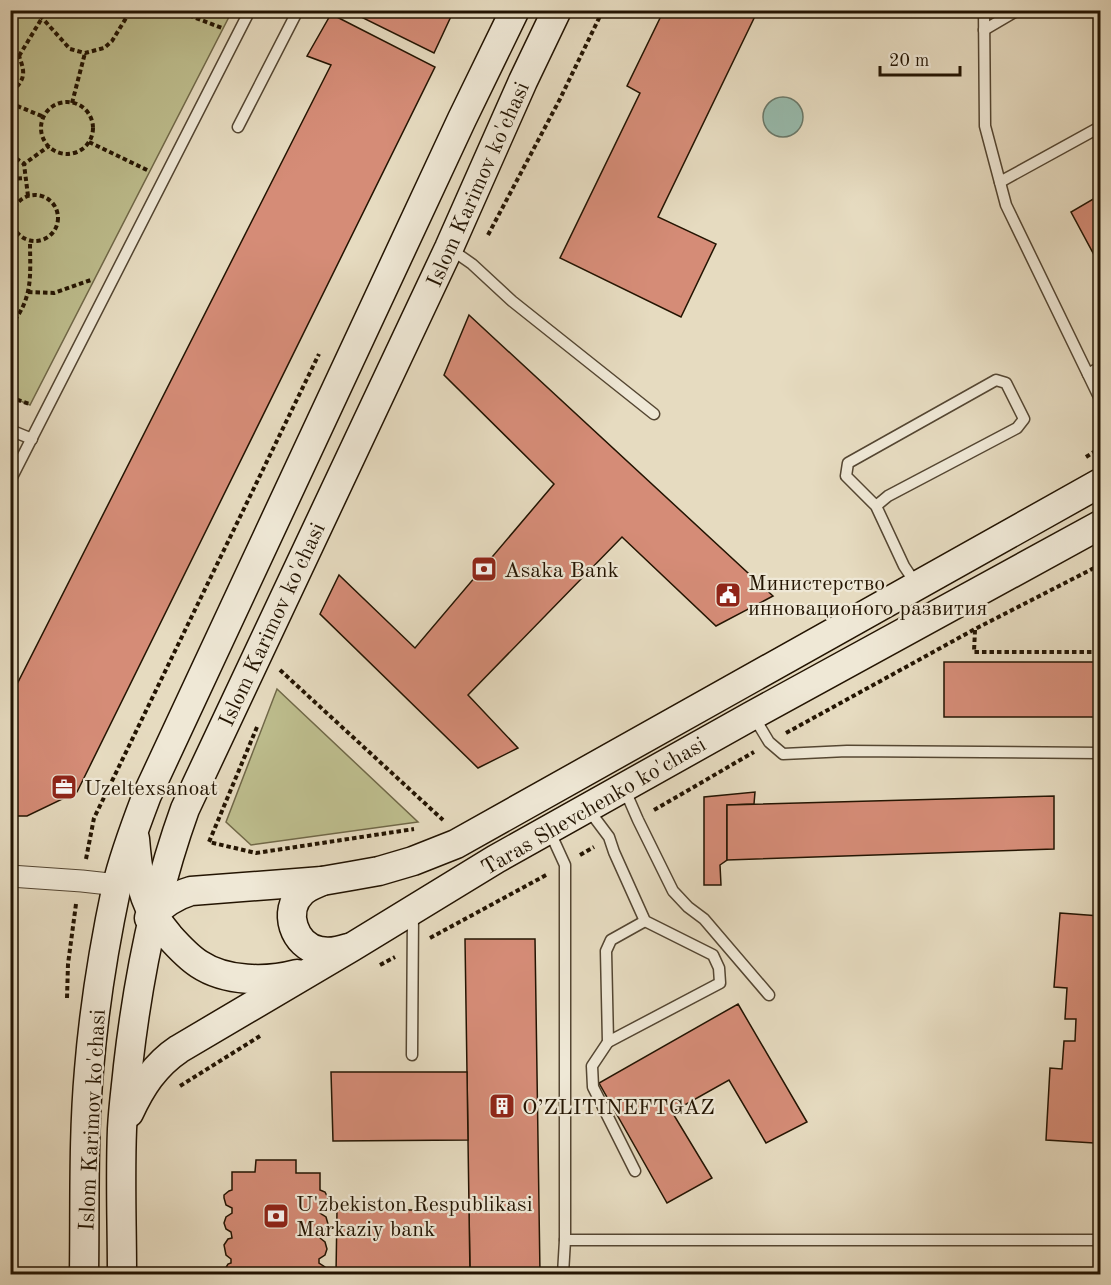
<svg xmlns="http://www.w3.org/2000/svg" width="1111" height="1285" font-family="'Old Standard TT',serif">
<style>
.green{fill:#bdbd8d;stroke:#706848;stroke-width:1.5}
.water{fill:#97bbad;stroke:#697869;stroke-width:1.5}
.building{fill:#d58c77;stroke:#231402;stroke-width:1.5}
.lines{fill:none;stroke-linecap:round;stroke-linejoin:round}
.lane-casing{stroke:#544632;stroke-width:13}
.street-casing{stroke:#544632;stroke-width:23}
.secondary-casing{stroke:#231402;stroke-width:31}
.path{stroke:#231402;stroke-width:4;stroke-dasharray:4.5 3;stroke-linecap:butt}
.lane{stroke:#efe8d6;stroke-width:10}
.street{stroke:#efe8d6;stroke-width:21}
.secondary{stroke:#efe8d6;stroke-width:28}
.labels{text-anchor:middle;stroke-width:4.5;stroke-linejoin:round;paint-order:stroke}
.street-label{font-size:22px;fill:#231402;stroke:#efe8d6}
.poi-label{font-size:22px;fill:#231402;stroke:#efe8d6;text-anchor:start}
</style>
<rect width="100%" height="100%" fill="#e6dbc0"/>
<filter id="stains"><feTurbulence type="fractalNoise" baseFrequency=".00333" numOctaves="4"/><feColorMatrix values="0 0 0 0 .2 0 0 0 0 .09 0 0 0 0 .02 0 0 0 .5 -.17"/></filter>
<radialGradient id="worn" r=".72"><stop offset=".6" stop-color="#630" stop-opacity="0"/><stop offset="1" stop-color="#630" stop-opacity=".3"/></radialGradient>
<g class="green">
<path d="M10,11H232L30,405L11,397Z"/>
<path d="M277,689L418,822L251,845L226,822Z"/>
</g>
<circle class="water" cx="783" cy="117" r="20"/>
<g class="building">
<path d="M355,10H454L434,53L353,13Z"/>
<path d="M664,10H758L658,217L716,244L681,317L560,258L640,93L627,86Z"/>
<path d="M331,14L435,67L77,792L27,816H10V698L331,65L307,56Z"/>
<path d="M1100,195V266L1071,212Z"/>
<path d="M469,315L773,596L716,626L622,537L468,695L518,748L478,768L320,614L339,575L415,648L554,484L444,375Z"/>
<rect x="944" y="662" width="156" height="55"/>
<path d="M755,792L754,804L727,805V860L720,865L721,885H704V797Z"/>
<path d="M1054,796V849L727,860V805Z"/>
<path d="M1060,913L1100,916V1107H1097L1094,1143L1046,1140L1050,1068L1062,1069L1064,1041H1075L1076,1019H1065L1067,988L1054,987Z"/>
<path d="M465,939H535L540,1274H470Z"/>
<path d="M738,1004L807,1122L766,1143L729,1080L672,1112L712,1178L667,1203L599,1083Z"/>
<path d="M331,1072H467L468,1140L333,1141Z"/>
<path d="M256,1160H296V1173H320V1190L325,1192L328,1198L326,1205L320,1208V1213L326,1217L328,1224L325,1230L320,1233V1238L325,1242L327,1249L325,1255L319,1259V1263L325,1267L327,1274H224L225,1269L228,1264L231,1263V1259L226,1255L224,1245L228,1239L232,1238L231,1232L226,1229L224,1223L226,1217L232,1213V1208L226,1205L224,1198V1195L229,1191L232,1190V1172H255Z"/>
<path d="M337,1210H469L470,1274H336Z"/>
</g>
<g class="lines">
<g class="lane-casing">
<g id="lane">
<path d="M984,10L985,126L1006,205L1100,399"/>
<path d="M984,30L1018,10"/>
<path d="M238,127L298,10"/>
<path d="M1000,182L1100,127"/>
<path d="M449,248L472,264L512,301L654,414"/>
<path d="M1088,374L1100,367"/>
<path d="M10,430L32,439"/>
<path d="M10,481L250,10"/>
<path d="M876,506L888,496L1017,428L1024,419L1006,383L996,380L848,463L846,476L876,506L904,566L916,584"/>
<path d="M754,717L769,742L783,754L847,751L1100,753"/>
<path d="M624,788L638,820L673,891L688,907L704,919L769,995"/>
<path d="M588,809L609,837L614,852L645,921L713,955L719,968L720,983L608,1042"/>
<path d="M549,830L565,865V1240L563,1274"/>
<path d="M412,1055L413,913"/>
<path d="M635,1171L593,1087L592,1066L608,1042L606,951L611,940L645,921"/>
<path d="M565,1240H1100"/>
</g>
</g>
<g class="street-casing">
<path id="street" d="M10,876L82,881L118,885"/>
</g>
<g class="secondary-casing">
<g id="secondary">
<path d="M135,839C137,863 140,892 153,914C157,922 164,929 169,936C178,946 188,957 199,964C226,982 267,982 297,974"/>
<path d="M322,881C316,884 307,887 302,892C282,911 294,946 320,951C329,953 339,951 348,948"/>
<path d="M149,918C162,904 174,896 191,891L322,881L351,876L379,871L413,861L456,844L1100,483"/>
<path d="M129,1113C141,1087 155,1065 179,1049L352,947L496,859L753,715L1100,525"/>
<path d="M84,1274C85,1206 83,1138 89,1070C94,1008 104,946 117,885C124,855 136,824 147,795L462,119L515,10"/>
<path d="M122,1274C122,1226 120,1177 122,1129C123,1108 126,1087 128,1066C138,978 155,892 185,809L449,248L523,81L557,10"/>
</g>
</g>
<g class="path">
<path d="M35,10L70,49L85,53L104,48L112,41L131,10"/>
<path d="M175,10L222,28"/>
<path d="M10,55L19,56C26,75 25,79 10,94"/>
<path d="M19,56L42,18"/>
<circle cx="67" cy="128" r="26"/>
<path d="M10,103L44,117"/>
<path d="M72,103L85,53"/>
<path d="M89,142L149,171"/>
<path d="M10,154L24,164"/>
<path d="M10,179L25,178"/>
<circle cx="35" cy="218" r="23"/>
<path d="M28,196L24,164L49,146"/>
<path d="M488,235L560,99L603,10"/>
<path d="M28,292L54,293L91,280"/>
<path d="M10,326C34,298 30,275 30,241"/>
<path d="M10,397L29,404"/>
<path d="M1086,457L1100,448"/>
<path d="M975,630L974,652H1100"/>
<path d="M280,670L443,820"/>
<path d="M257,727L209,842L256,853L414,829"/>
<path d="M786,733L975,629L1100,565"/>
<path d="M654,810L754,752"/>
<path d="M580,855L594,847"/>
<path d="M86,859L94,818L319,354"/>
<path d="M430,938L548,874"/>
<path d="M380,965L395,957"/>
<path d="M67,998L68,964L76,904"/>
<path d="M180,1086L260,1036"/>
</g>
<use href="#lane" class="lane"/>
<use href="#street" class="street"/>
<use href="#secondary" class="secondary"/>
</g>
<defs>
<g id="bank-square" transform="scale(1.35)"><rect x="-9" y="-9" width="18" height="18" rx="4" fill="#8f2418" stroke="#efe8d6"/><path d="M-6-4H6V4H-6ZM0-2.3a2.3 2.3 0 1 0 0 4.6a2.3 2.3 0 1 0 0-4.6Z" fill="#fff"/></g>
<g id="civic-square" transform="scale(1.35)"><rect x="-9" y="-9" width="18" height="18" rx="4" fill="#8f2418" stroke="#efe8d6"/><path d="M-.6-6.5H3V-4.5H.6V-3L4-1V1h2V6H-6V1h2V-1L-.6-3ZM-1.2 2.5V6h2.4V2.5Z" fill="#fff"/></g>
<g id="office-square" transform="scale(1.35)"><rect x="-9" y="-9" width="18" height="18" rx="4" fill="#8f2418" stroke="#efe8d6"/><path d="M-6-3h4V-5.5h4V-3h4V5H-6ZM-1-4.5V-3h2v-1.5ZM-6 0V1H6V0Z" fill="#fff"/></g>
<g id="building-square" transform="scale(1.35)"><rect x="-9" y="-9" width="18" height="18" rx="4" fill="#8f2418" stroke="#efe8d6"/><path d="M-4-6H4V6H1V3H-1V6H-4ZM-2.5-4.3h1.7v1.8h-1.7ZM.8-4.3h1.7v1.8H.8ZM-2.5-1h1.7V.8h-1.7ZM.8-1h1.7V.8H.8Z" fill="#fff"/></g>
</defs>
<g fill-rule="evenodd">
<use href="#bank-square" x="484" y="569"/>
<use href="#civic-square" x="728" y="595"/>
<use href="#office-square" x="64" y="787"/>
<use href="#building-square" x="502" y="1106"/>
<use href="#bank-square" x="276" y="1216"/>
</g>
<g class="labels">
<g class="street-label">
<text transform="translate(477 184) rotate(-66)" y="8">Islom Karimov ko'chasi</text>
<text transform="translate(271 624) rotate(-65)" y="8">Islom Karimov ko'chasi</text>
<text transform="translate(593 805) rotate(-30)" y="8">Taras Shevchenko ko'chasi</text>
<text transform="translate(91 1120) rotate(-87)" y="8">Islom Karimov ko'chasi</text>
</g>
<g class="poi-label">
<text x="504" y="577">Asaka Bank</text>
<text x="748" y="590">Министерство<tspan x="748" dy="25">инновационого развития</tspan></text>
<text x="84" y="795">Uzeltexsanoat</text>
<text x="522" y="1114">O’ZLITINEFTGAZ</text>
<text x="296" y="1211">U'zbekiston Respublikasi<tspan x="296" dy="25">Markaziy bank</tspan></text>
</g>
</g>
<rect width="1111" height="1285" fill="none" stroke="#e6dbc0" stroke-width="36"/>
<rect x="12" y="12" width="1087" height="1261" fill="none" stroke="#231402" stroke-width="3"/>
<rect x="18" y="18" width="1075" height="1249" fill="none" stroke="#231402" stroke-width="1.5"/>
<path d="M880 66v9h80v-9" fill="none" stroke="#231402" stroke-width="3"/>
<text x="889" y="66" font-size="18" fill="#231402" stroke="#efe8d6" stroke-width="4.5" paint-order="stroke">20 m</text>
<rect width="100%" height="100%" filter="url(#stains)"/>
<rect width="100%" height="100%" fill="url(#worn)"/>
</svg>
